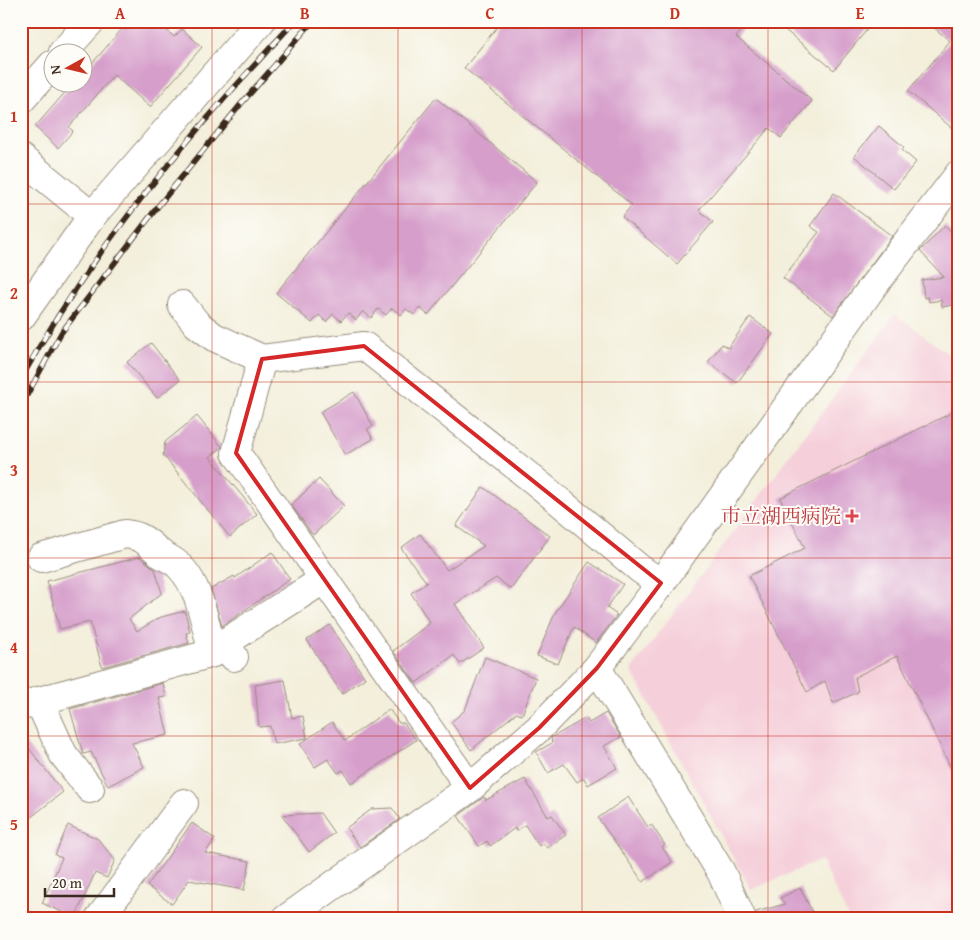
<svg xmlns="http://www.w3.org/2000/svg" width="980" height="940" font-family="'Gentium Book Plus','Noto Serif JP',serif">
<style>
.built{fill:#f5cfda}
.building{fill:#d69ecb}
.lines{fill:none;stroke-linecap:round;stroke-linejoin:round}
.minor-casing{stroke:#978c7c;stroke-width:30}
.minor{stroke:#fff;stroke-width:28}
.rail-casing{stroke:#3b2a1e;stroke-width:5.5}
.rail{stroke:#fdfcf7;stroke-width:4;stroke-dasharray:11;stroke-linecap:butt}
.marked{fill:none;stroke:#d62828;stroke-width:4;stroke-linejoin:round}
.grid{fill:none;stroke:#c8321e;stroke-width:1;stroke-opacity:0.55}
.health-dot{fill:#e0444e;stroke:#fdfcf7;stroke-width:2}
.labels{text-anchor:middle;stroke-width:4;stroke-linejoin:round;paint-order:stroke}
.health-label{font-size:20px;fill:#be3a42;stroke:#fdfcf7;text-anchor:end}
.neatline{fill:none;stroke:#c8321e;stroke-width:2}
.grid-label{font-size:16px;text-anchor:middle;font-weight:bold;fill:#c8321e}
</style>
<rect width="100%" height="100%" fill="#fdfcf7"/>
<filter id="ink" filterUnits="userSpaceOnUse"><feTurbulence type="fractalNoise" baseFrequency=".02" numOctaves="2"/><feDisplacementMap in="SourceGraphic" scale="10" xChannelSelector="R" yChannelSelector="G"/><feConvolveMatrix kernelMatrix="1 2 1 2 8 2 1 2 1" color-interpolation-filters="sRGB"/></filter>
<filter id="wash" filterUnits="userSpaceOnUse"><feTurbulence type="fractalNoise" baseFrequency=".0096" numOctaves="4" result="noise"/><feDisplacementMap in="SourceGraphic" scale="20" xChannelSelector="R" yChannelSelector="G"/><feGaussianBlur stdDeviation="1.12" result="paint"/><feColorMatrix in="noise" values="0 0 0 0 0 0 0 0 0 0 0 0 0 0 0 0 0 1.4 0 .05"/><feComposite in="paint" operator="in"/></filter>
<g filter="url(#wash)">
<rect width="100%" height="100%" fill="#f3efdb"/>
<path class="built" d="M895,314L959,362V919H849L821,860L751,890L631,670Z"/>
<g id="blocks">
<g class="building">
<path d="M129,21H157L174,37L182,29L202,47L150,107L114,75L69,127L73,131L58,148L35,127L74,82H82V75Z"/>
<path d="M502,21H750L736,37L812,101L781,138L769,128L699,210L713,222L677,264L622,217L632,205L464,68Z"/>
<path d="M774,21H874L834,70Z"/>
<path d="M926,21H959V134L908,91L950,41Z"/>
<path d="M436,98L537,182L428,315L420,308L414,315L406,309L401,315L392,308L386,315L378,309L371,318L363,311L356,320L348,313L341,321L333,314L326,322L319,315L312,323L276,293Z"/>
<path d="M879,126L904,147L902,150L916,162L894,189L854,156Z"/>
<path d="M834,193L892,236L833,316L783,278L819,232L810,226Z"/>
<path d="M945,225L959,240V304L942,307L941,300L929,302L928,297L924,298L922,280L944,277L920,251Z"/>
<path d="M750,317L773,334L737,383L708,362L722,344L728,348Z"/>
<path d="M151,343L180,380L157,398L127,362Z"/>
<path d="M354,392L373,426L367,429L373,439L345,455L320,412Z"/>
<path d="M959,409V785L897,656L855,677L858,692L833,703L825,681L807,692L749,576L805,548L780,498Z"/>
<path d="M197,416L222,447L210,457L257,514L230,537L163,455L165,442Z"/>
<path d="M319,479L344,506L313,535L291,505Z"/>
<path d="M483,487L550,536L511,589L496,578L455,604L484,648L460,664L454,655L416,683L393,651L430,623L411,593L427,583L401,548L420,534L447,570L484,546L456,526Z"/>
<path d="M272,552L290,579L222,626L211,589L234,576L235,578Z"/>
<path d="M140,557L155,569L162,593L129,619L137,631L161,617L185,611L190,632L186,633L189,643L102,667L90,622L60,629L47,581Z"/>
<path d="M589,562L623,584L607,608L617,615L596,643L574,627L558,664L537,656L555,613Z"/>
<path d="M330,625L365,678L342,694L307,640Z"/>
<path d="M485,657L536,678L522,715L516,713L471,750L451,722L465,710Z"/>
<path d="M285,680L292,718L303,716L307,738L274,744L270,726L259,727L255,685Z"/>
<path d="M163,683L166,697L159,698L168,735L132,743L144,767L108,786L91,752L83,754L70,709Z"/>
<path d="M389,709L399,723H404L416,740L351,783L343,770L338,773L328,759L315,767L300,744L332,722L345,741Z"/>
<path d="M606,713L621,737L604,746L617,768L588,785L584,778L577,782L564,764L548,773L536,752L552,743L551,738L586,718L589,723Z"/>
<path d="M21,738L63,792L21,825Z"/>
<path d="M525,779L548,817L552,815L566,835L547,848L543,843L539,846L525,825L516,831L515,828L490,846L487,841L479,846L458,816L484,797L486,800Z"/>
<path d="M628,797L648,827L651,824L665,845L662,847L672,862L643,882L598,818Z"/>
<path d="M392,808L400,819L360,847L346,828L372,809Z"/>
<path d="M320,813L334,833L309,852L282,815Z"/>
<path d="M192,823L215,839L205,853L250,861L244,890L189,880L172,904L147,886Z"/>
<path d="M68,825L98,839L115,860L107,878L95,873L75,918L42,903L62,858L55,855Z"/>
<path d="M800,888L816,919H757L756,912L785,904L780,898Z"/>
</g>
</g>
</g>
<g filter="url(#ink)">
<use href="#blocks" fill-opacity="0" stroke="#978c7c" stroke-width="1"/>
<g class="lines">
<g class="minor-casing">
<g id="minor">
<path d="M63,52L91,21"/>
<path d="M21,100L52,65"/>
<path d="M21,158L92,216L261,21"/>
<path d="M182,305L197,324L214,337L262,359L364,346L541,486L640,569L661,583"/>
<path d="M21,317L92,216"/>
<path d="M262,359L236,453L470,788"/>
<path d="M234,657L226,642L323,580"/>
<path d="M597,668L721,872L742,919"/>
<path d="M39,701L63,754L90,789"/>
<path d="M21,706L213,653C205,626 201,588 180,567C175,561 167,558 161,554C148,543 144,536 125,534L41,558"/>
<path d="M99,919L184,803"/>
<path d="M286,919L470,788L539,728L597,668L661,583L871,289L959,174"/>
</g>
</g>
<use href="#minor" class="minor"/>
<g class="rail-casing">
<g id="rail">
<path d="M21,379C93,247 193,130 295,21"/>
<path d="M21,406L61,333L159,205L241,104L313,21"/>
</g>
</g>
<use href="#rail" class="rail"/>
</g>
</g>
<path class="marked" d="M364,346L661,583L597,668L539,728L470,788L236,453L262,359Z"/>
<path class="grid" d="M212,21V919M398,21V919M582,21V919M768,21V919M21,204H959M21,382H959M21,558H959M21,736H959"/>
<path class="health-dot" d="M849.5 508.5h5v5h5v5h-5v5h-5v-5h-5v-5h5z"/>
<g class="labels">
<g class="health-label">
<text x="841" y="523">市立湖西病院</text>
</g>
</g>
<rect width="980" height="940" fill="none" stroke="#fdfcf7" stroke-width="55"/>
<g transform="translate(68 68) rotate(262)"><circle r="24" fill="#fdfcf7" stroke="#afa8a0"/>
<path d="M0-4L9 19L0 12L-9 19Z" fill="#c8321e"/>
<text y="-8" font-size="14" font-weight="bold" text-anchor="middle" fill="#3b2a1e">N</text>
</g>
<path d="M45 888v8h69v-8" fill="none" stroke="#3b2a1e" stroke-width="2.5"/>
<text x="52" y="888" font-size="15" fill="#3b2a1e" stroke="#fdfcf7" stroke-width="4" paint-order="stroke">20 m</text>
<rect x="28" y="28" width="924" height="884" class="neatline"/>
<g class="grid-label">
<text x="120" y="19">A</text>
<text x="305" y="19">B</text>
<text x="490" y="19">C</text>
<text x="675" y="19">D</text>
<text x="860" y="19">E</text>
<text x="14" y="122">1</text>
<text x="14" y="299">2</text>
<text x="14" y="476">3</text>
<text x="14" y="653">4</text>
<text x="14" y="830">5</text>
</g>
</svg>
